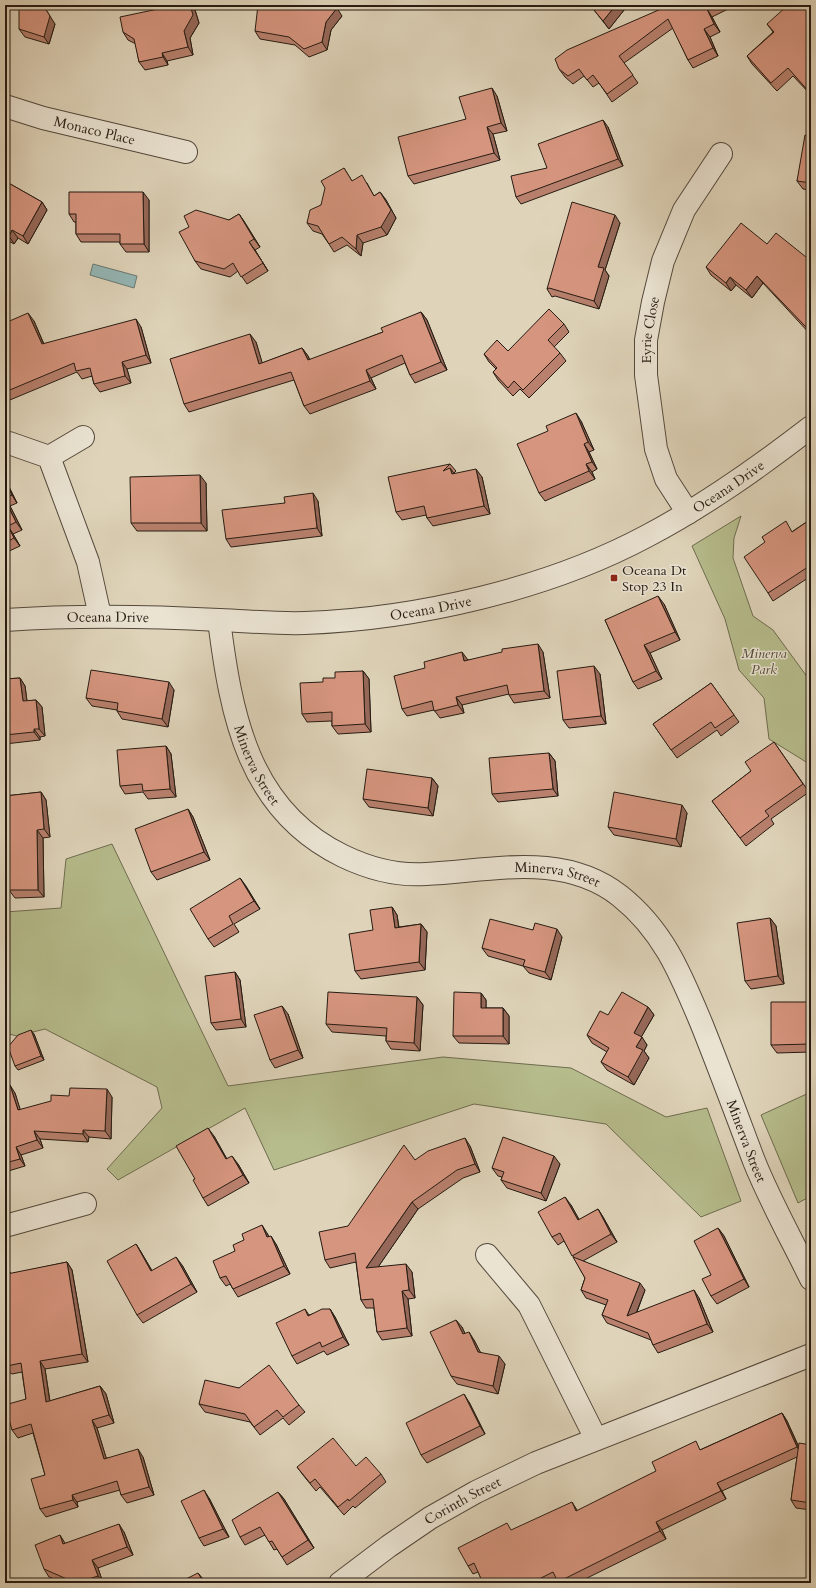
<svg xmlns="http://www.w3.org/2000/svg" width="816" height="1588" font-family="Cardo,serif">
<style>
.green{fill:#b6bc8c;stroke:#6e6c4f}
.water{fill:#95b7b6;stroke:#697974}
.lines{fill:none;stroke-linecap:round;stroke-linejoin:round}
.minor-casing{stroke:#54493c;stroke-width:24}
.minor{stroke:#eae3d2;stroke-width:22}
.wall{fill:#b8806d;stroke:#261b12}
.shaded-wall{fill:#966859;stroke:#261b12}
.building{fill:#d6957f;stroke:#261b12}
.poi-dot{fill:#8f2418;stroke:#eae3d2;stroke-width:1.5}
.labels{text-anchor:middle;stroke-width:3;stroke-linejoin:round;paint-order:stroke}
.street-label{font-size:14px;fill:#261b12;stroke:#eae3d2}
.poi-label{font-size:14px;fill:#261b12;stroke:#eae3d2;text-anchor:start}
.park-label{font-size:14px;font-style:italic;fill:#514b37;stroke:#eae3d2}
</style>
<rect width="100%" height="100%" fill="#dfd4ba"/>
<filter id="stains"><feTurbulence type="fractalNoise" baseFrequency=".005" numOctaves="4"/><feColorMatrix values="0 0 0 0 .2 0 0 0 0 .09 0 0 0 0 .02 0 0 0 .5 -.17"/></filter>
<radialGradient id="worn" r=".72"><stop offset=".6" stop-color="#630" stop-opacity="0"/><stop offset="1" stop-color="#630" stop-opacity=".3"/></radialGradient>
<g class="green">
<path d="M741,516L734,538L733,558L753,616L773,630L808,678L811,679V765L769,739L764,698L739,670L725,619L692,546Z"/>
<path d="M112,844L228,1086L443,1057L571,1068L666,1117L707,1108L741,1201L701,1217L606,1124L474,1104L274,1170L245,1108L118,1180L107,1169L162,1108L157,1087L45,1029L17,1036L5,1033V912L61,908L66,859Z"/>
<path d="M811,1092V1196L798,1203L761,1115Z"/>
</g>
<path class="water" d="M93,264L137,276L134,288L90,275Z"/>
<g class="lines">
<g class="minor-casing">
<g id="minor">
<path id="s1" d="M5,106L43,118L186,152"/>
<path d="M9,443L49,457L88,562L100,616"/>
<path d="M49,457L83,437"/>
<path id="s2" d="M688,513L666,479L656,449L646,375V340L653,302L663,261L684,210L721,154"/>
<path id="s3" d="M5,620C76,615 148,616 219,620C248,621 276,624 305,623C417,619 548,589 647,536C706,505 759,467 811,427"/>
<path id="s4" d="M219,620C231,715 248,810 343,856C368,868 398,876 426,874C491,871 563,851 620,896C664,931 681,975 702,1025C720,1070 737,1116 754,1161C770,1201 792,1240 811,1279"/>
<path d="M5,1226L85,1204"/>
<path d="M487,1255L529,1305L596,1439"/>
<path id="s5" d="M340,1583L389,1546L430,1518L476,1492L536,1463L811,1355"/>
</g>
</g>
<use href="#minor" class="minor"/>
</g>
<g class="wall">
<path d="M177,5H191L195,10L199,23L190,38L193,55L167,61L168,65L145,70L139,62L136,44L128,40L123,32Z"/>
<path d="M590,5H628L609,29Z"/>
<path d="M670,5H736L712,17L720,32L710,37L718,56L693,68L688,60L673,28L624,63L638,83L612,102L599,83L593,87L584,76L573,84L565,77L559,69Z"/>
<path d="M811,5V95L793,76L777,91L752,64L747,56L773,32L767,24Z"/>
<path d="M342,16L331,30L327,50L309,57L295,45L260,39L255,31Z"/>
<path d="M55,24L49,44L25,37L19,29Z"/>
<path d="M497,96L507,131L493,134L500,160L414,184L408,176L466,119Z"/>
<path d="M608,127L623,166L521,204L516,197L547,168Z"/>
<path d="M811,136V190L803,189L797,181Z"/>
<path d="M344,168L352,181L367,183L374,196L380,192L386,200L396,218L387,235L363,243L361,256L347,245L334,252L329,244L322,234L313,231L307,223L321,205Z"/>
<path d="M5,181L42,202L47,210L28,244L18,238L14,244L5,239Z"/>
<path d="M149,200V252H126L120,244V242H81L76,234V222H74L69,214Z"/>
<path d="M239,214L260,247L255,250L268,271L247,284L238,271L230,277L201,269L195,261L189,227L229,220Z"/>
<path d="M620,223L605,270L609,276L599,309L555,296L552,297L547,289Z"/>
<path d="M767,244L811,261V335L763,283L752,298L736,285L731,291L711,275L706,267Z"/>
<path d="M421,312L427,320L447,370L415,383L410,375L405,363L371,378L376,389L310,414L304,406L294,380L189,412L184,404L256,342L262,363L302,348L308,356L310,360L383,332Z"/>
<path d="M34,321L44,344L141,327L151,363L127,369L131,383L100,392L94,384L92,376L82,379L77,372L5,402V323Z"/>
<path d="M564,324L569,332L554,347L560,353L566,361L529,398L520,389L513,396L498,380L493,372L496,369L489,362L484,354L508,351Z"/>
<path d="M581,421L594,450L589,452L597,469L592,472L595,479L545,501L539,493Z"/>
<path d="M450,464L456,471L454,473V474L482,477L490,514L433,526L427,518L426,515L402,520L396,512Z"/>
<path d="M5,480L8,485L17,503L10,506L22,530L13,534L20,546L5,553Z"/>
<path d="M206,483L207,531H137L131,523Z"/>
<path d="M318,501L322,536L231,547L226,539L285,503Z"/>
<path d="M811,519V576L773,601L768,593L793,531Z"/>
<path d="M664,604L680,640L650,653L662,679L638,689L633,682L605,620Z"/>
<path d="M543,652L550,698L514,703L509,695V694L462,705L464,713L440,718L434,710L407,716L402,709L468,660Z"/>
<path d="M363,671L369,679L371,732L338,734L332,726V721L307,722L302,714L323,682Z"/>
<path d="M600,674L606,724L569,728L563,720Z"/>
<path d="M20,678L25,686L27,701L36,700L42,707L45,736L40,737V740L5,744V679Z"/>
<path d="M711,683L739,722L721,736L717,730L677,758L653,724Z"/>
<path d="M174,690L168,727L122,719L117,711V710L92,706L86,698Z"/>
<path d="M774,742L809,792L771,819L774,824L746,846L712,801L751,771Z"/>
<path d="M166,746L171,754L176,797L148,799L143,792L125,794L120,786Z"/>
<path d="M549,753L555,761L558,796L498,802L492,794Z"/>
<path d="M5,755L9,790H5Z"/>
<path d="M432,778L438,786L433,816L369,807L363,799Z"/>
<path d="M41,792L46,800L50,837L43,838L44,897L15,898L9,890V870H5V796Z"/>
<path d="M188,809L193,817L210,860L157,880L151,872Z"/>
<path d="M687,813L681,847L614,835L608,827Z"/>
<path d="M240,878L260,909L234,924L239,932L214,947L208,939Z"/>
<path d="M392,907L397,915L399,927L421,924L427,932L425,970L361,979L355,971L373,930Z"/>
<path d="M770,918L776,926L784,984L751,989L745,981Z"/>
<path d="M533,930L562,937L551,980L529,973L523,966L488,956L482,948Z"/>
<path d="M235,972L240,980L246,1027L216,1030L211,1023Z"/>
<path d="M481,993L486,1000V1008H503L509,1016V1044L459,1043L453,1036Z"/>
<path d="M417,997L423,1005L420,1051L391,1049L386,1041V1036L332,1032L326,1024Z"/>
<path d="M811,1002V1052L777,1053L771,1045Z"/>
<path d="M648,1007L654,1015L641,1037L647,1045L644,1051L649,1058L634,1085L607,1070L601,1062L607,1052L592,1043L587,1035L608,1015Z"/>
<path d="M288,1014L303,1058L275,1068L270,1060Z"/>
<path d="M34,1034L44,1060L18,1070L15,1066Z"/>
<path d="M5,1086L15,1093L20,1110L112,1097L111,1139L89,1137L88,1142L40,1139L43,1148L21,1155L25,1166L5,1172Z"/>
<path d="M214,1136L227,1159L238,1164L249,1183L208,1206L203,1198L195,1179Z"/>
<path d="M470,1146L480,1172L463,1178L418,1209L378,1267L412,1272L415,1298L408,1299L412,1336L382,1340L377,1332L374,1308H366L361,1300L356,1262L330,1268L325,1260L348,1226L415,1160Z"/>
<path d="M560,1164L546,1201L507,1188L501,1180L502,1177L498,1176L492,1168Z"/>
<path d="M571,1205L579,1220L598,1209L603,1217L617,1242L583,1261L645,1290L637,1312L699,1298L713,1332L658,1353L653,1345L651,1340L607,1323L602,1315L606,1305L586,1298L581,1290L585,1278L574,1258L564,1241L558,1245L552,1237Z"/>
<path d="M718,1228L724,1236L749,1287L717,1304L711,1296V1275Z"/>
<path d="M267,1233L269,1237L276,1244L290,1274L238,1297L233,1289L230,1284L226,1286L220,1278L235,1251Z"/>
<path d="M136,1244L141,1252L152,1271L182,1265L197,1292L143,1323L137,1315Z"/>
<path d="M67,1262L72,1270L88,1362L45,1369L50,1401L100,1386L106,1394L114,1423L97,1428L106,1458L143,1457L154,1495L127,1503L121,1495L120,1490L77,1502L78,1507L46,1517L40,1509L45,1475L33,1433L18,1438L12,1430L26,1399L22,1372L12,1374L5,1369V1265L11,1274Z"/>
<path d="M305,1309L309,1315L330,1309L335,1317L349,1345L327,1355L324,1351L297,1364L292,1356Z"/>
<path d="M462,1327L465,1334L474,1340L480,1352L505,1364L498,1394L457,1384L451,1376Z"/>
<path d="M239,1388L299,1405L305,1412L289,1425L283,1418L260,1435L250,1422L205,1412L199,1404Z"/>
<path d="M469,1402L485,1434L427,1463L421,1455Z"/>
<path d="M782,1413L787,1421L799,1447L811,1445V1510L796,1508L791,1500L797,1457L722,1491L726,1499L662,1530L666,1539L577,1583H558L557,1581L552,1583H483L478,1572L473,1574L468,1566L702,1449Z"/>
<path d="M356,1466L381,1474L386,1482L355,1508L353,1506L344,1515L320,1487L316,1491L303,1475L297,1467Z"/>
<path d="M278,1492L284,1499L314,1548L287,1565L277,1549L274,1550L265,1535L245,1545L240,1537Z"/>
<path d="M209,1498L229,1537L204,1546L199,1538Z"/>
<path d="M124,1532L133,1555L98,1568L103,1583H64L49,1577L44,1569L66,1543Z"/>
</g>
<g class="shaded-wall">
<path d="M43,5L55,24L49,44L44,37Z"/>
<path d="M190,5H191L195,10L199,23L190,38L193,55L188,47L184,31Z"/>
<path d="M616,5H628L609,29L603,21Z"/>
<path d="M337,8L342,16L331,30L327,50L322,42L326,22Z"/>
<path d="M707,9L712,17L720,32L714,24Z"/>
<path d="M704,29L710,37L718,56L713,48Z"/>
<path d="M162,53L167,61L168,65L163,57Z"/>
<path d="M492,88L497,96L507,131L501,123Z"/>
<path d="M603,120L608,127L623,166L618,159Z"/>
<path d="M487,127L493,134L500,160L494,153Z"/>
<path d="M143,192L149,200V252L144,244Z"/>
<path d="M380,192L386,200L396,218L387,235L381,227Z"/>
<path d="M42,202L47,210L28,244L23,236Z"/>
<path d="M239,214L244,221L260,247L254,239Z"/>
<path d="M615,215L620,223L605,270L609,276L599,309L594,301L598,267Z"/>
<path d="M12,230L18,238L14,244L9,236Z"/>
<path d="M357,235L363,243L361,256L356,249Z"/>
<path d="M249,242L255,250L268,271L263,263Z"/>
<path d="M757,276L763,283L752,298L746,290Z"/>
<path d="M730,277L736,285L731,291L726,283Z"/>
<path d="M421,312L427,320L447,370L441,362Z"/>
<path d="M28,313L34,321L47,352L42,344Z"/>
<path d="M136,319L141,327L151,363L146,355Z"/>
<path d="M250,334L256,342L265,372L259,364Z"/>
<path d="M302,348L308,356L313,368L308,360Z"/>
<path d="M122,362L127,369L131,383L125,376Z"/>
<path d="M366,370L371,378L376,389L370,381Z"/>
<path d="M576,413L581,421L594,450L588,442Z"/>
<path d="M584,444L589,452L597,469L592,462Z"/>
<path d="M586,464L592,472L595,479L589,471Z"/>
<path d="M450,468L456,476L452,474Z"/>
<path d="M476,469L482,477L490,514L484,506Z"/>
<path d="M200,475L206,483L207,531L201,523Z"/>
<path d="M5,480L8,485L17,503L12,495L5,481Z"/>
<path d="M313,493L318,501L322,536L317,528Z"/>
<path d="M5,499L10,506L22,530L16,522Z"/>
<path d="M8,526L13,534L20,546L14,538Z"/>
<path d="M658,596L664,604L680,640L675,632Z"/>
<path d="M538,644L543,652L550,698L544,691Z"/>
<path d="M644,645L650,653L662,679L656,671Z"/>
<path d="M462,652L468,660L464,661Z"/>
<path d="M594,666L600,674L606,724L601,716Z"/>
<path d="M363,671L369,679L371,732L365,724Z"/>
<path d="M20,678L25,686L28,709L23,701Z"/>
<path d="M169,682L174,690L168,727L162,719Z"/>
<path d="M456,697L462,705L464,713L458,705Z"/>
<path d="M36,700L42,707L45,736L39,729Z"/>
<path d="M34,729L40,737V740L34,732Z"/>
<path d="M166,746L171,754L176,797L170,789Z"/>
<path d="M549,753L555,761L558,796L553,789Z"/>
<path d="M5,755L9,790L5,784Z"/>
<path d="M432,778L438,786L433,816L428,808Z"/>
<path d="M41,792L46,800L50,837L44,829Z"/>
<path d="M682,805L687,813L681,847L676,839Z"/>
<path d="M188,809L193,817L210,860L204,852Z"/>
<path d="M37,830L43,838L44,897L38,890Z"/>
<path d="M240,878L246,886L260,909L254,901Z"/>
<path d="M392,907L397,915L400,936L395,928Z"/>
<path d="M770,918L776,926L784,984L778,976Z"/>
<path d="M421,924L427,932L425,970L419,962Z"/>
<path d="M557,929L562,937L551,980L545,972Z"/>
<path d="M235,972L240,980L246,1027L241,1019Z"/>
<path d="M481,993L486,1000V1016L481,1008Z"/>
<path d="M417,997L423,1005L420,1051L414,1043Z"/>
<path d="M282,1006L288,1014L303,1058L298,1050Z"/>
<path d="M648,1007L654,1015L639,1041L634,1033Z"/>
<path d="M503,1008L509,1016V1044L503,1036Z"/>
<path d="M31,1030L34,1034L44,1060L41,1056Z"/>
<path d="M642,1037L647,1045L644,1051L649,1058L634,1085L628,1077L636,1047Z"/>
<path d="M10,1085L15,1093L23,1118L18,1110Z"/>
<path d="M107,1089L112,1097L111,1139L105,1131Z"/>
<path d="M208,1128L214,1136L231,1167L226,1159Z"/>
<path d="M83,1130L89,1137L88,1142L83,1134Z"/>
<path d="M34,1131L40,1139L43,1148L37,1140Z"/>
<path d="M465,1138L470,1146L480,1172L475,1164Z"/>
<path d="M16,1147L21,1155L25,1166L20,1159Z"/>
<path d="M232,1156L238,1164L249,1183L243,1175Z"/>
<path d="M554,1156L560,1164L546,1201L541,1193Z"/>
<path d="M565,1197L571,1205L584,1228L578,1220Z"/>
<path d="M412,1202L418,1209L372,1276L366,1268Z"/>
<path d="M598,1209L603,1217L617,1242L611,1234Z"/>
<path d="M262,1225L267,1233L273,1245L267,1237Z"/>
<path d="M718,1228L724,1236L749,1287L744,1279Z"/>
<path d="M271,1236L276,1244L290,1274L284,1266Z"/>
<path d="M136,1244L141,1252L157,1279L151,1271Z"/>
<path d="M176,1257L182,1265L197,1292L191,1284Z"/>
<path d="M67,1262L72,1270L88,1362L82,1354Z"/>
<path d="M406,1264L412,1272L415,1298L409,1290Z"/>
<path d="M5,1265L10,1273L12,1282L7,1274Z"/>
<path d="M640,1283L645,1290L632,1324L627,1316Z"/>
<path d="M694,1290L699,1298L713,1332L707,1324Z"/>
<path d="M402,1291L408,1299L412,1336L407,1328Z"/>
<path d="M330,1309L335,1317L349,1345L343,1337Z"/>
<path d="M456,1320L462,1327L469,1342L463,1334Z"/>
<path d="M469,1332L474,1340L484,1359L478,1352Z"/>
<path d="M499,1356L505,1364L498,1394L493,1386Z"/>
<path d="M40,1361L45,1369L51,1410L46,1402Z"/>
<path d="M100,1386L106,1394L114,1423L109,1415Z"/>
<path d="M464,1394L469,1402L485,1434L480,1426Z"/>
<path d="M782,1413L787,1421L802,1455L797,1447Z"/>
<path d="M92,1420L97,1428L109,1467L104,1459Z"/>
<path d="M138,1449L143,1457L154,1495L149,1487Z"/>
<path d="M717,1483L722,1491L726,1499L721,1491Z"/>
<path d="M204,1490L209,1498L229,1537L223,1529Z"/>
<path d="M278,1492L284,1499L314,1548L308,1540Z"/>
<path d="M72,1495L77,1502L78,1507L73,1500Z"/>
<path d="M572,1502L577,1510L582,1519L576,1511Z"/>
<path d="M656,1522L662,1530L666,1539L660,1531Z"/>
<path d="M119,1524L124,1532L133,1555L127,1547Z"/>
<path d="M60,1535L65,1543L69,1552L63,1544Z"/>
<path d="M92,1560L98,1568L103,1583L98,1576Z"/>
<path d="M198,1573L204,1580L205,1583H204Z"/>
</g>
<g class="building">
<path d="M19,5H43L50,16L44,37L19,29Z"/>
<path d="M177,5H190L193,15L184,31L188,47L162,53L163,57L139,62L134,39L123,32L120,17Z"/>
<path d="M258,5H277L286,6L289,5H333L337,8L326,22L322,42L304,49L289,37L255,31Z"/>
<path d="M590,5H616L603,21Z"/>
<path d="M670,5H714L707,9L714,24L704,29L713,48L688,60L668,19L619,56L633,75L607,94L593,75L587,80L579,69L568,76L559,69L555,59L567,50Z"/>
<path d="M788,5H811V94L788,68L771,83L747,56L774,32L767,24Z"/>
<path d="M492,88L501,123L487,127L494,153L408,176L398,137L466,119L459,97Z"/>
<path d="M603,120L618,159L516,197L511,176L547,168L538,144Z"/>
<path d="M805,135L811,136V183L797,181Z"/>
<path d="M344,168L352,181L362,175L374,196L380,192L391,210L381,227L357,235L356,249L342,237L329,244L318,226L307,223L310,210L321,205L325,188L321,181Z"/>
<path d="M5,181L42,202L23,236L12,230L9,236L5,234Z"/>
<path d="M69,192H143L144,244H120V234H76V214H69Z"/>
<path d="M572,202L615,215L598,267L604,268L594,301L549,288L547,289Z"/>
<path d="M196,210L229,220L239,214L254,239L249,242L263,263L241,277L233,263L224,269L195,261L179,232L189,227L184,216Z"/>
<path d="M741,223L767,244L776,233L811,261V325L807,328L757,276L746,290L730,277L726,283L706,267Z"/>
<path d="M549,309L564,324L548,340L560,353L523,390L514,381L508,388L493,372L497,368L484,354L497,340L508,351Z"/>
<path d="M421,312L441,362L410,375L402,355L366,370L370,381L304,406L291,372L184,404L170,359L250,334L259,364L302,348L308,360L383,332L381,328Z"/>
<path d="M28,313L42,344L136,319L146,355L122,362L125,376L94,384L90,368L76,371L74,363L5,392V323Z"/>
<path d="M576,413L588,442L584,444L592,462L586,464L589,471L539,493L517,444L548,431L546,426Z"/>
<path d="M450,464L443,471L450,468L452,474L476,469L484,506L427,518L424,506L396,512L388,477Z"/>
<path d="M200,475L201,523H131L130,477Z"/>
<path d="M5,481L12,495L5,498Z"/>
<path d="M313,493L317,528L226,539L222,510L285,503L284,497Z"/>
<path d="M5,500L16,522L8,526L14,538L5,543Z"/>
<path d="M811,519V565L768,593L744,557L765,542L762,537L786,521L792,532Z"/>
<path d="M658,596L675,632L644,645L656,671L633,682L605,620Z"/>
<path d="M538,644L544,691L509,695L507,685L456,697L458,705L434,711L432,701L402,709L394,676L425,668L424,662L462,652L464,661L502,652V649Z"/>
<path d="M594,666L601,716L563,720L557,671Z"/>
<path d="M91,670L169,682L162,719L117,711L118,703L86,698Z"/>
<path d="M363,671L365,724L332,726V712L302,714L300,683L323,682V678H335V672Z"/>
<path d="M20,678L23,701L36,700L39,729H34V732L5,735V679Z"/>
<path d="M711,683L734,715L715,728L711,722L671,750L653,724Z"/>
<path d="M774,742L803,784L765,811L769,816L740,838L712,801L751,771L745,762Z"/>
<path d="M166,746L170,789L143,791L142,784L120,786L117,750Z"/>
<path d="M549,753L553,789L492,794L489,758Z"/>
<path d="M367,769L432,778L428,808L363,799Z"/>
<path d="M41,792L44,829L37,830L38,890H9V862H5V796Z"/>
<path d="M614,792L682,805L676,839L608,827Z"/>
<path d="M188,809L204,852L151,872L135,829Z"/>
<path d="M240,878L254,901L229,916L233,924L208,939L190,909Z"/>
<path d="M392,907L395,928L421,924L419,962L355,971L349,934L373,930L370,910Z"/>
<path d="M770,918L778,976L745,981L737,923Z"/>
<path d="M490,919L533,930L535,923L557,929L545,972L523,966L525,960L482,948Z"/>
<path d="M235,972L241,1019L211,1023L205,976Z"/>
<path d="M328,992L417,997L414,1043L386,1041L387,1028L326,1024Z"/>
<path d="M454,992L481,993V1008H503V1036H453Z"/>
<path d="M622,992L648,1007L634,1033L642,1037L636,1047L643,1050L628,1077L601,1062L609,1048L587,1035L600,1011L608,1015Z"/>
<path d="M771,1002H811V1044L771,1045Z"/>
<path d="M282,1006L298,1050L270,1060L254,1015Z"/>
<path d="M31,1030L41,1056L15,1066L8,1047L18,1035Z"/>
<path d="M10,1085L18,1110L51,1101V1095L69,1096L70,1088L107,1089L105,1131L83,1130V1134L34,1131L37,1140L16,1147L20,1159L5,1163V1086Z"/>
<path d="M208,1128L226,1159L232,1156L243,1175L203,1198L193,1180L195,1179L176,1146Z"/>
<path d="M503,1137L554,1156L541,1193L501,1180L504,1172L492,1168Z"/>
<path d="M465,1138L475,1164L457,1170L412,1202L366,1268L406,1264L409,1290L402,1291L407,1328L377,1332L373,1299L361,1300L355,1253L325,1260L319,1232L348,1226L404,1145L415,1160L428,1151Z"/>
<path d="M565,1197L578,1220L598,1209L611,1234L572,1256L560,1233L552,1237L538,1212Z"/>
<path d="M262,1225L267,1237L271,1236L284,1266L233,1289L226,1276L220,1278L213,1261L235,1251L233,1245L244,1240L242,1234Z"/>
<path d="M718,1228L744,1279L711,1296L702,1279L711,1275L694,1241Z"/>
<path d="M136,1244L151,1271L176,1257L191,1284L137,1315L107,1261Z"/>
<path d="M573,1257L640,1283L627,1316L694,1290L707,1324L653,1345L648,1333L602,1315L608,1300L581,1290L585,1278Z"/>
<path d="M67,1262L82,1354L40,1361L46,1402L100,1386L109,1415L92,1420L104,1459L138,1449L149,1487L121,1495L117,1481L72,1495L73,1500L40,1509L31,1479L45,1475L31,1424L12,1430L5,1405L26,1399L21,1363L7,1366L5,1364V1266L7,1274Z"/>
<path d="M305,1309L308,1316L322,1309H330L343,1337L322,1347L320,1342L292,1356L276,1323Z"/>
<path d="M456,1320L463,1334L469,1332L478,1352L499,1356L493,1386L451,1376L430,1332Z"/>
<path d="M269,1365L299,1405L283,1417L277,1410L254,1427L245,1414L199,1404L205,1380L239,1388Z"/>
<path d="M464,1394L480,1426L421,1455L406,1423Z"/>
<path d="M782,1413L797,1447L717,1483L721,1491L656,1522L660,1531L558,1582L553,1572L531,1583H483L474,1563L468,1566L458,1548L507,1523L511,1530L572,1502L576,1511L656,1471L652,1462L696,1441L700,1450Z"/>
<path d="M333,1438L356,1466L366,1457L381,1474L349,1501L348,1499L338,1507L315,1479L310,1483L297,1467Z"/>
<path d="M799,1443L811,1445V1503L791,1500Z"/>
<path d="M204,1490L223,1529L199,1538L181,1501Z"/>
<path d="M278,1492L308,1540L282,1557L272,1541L269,1542L260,1527L240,1537L232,1520Z"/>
<path d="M119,1524L127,1547L92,1560L98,1576L76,1583L44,1569L35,1545L60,1535L63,1544Z"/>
<path d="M198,1573L204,1583H181L180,1582Z"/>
</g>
<rect class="poi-dot" x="610" y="574" width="8" height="8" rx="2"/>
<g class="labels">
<g class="street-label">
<text dy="5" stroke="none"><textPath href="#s1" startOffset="93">Monaco Place</textPath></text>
<text dy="5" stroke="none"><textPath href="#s2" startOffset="192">Eyrie Close</textPath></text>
<text dy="5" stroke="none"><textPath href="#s3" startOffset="751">Oceana Drive</textPath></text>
<text dy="5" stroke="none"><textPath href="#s3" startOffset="427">Oceana Drive</textPath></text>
<text dy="5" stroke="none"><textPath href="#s3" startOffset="103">Oceana Drive</textPath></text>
<text dy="5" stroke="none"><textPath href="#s4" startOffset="151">Minerva Street</textPath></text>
<text dy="5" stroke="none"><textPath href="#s4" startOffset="498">Minerva Street</textPath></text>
<text dy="5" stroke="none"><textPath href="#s4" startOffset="845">Minerva Street</textPath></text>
<text dy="5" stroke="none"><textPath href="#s5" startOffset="148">Corinth Street</textPath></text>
</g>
<g class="poi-label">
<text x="622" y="575">Oceana Dt<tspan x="622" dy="16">Stop 23 In</tspan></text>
</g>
<g class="park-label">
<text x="764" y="658">Minerva<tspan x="764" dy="16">Park</tspan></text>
</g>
</g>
<rect width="816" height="1588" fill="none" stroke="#dfd4ba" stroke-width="20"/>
<rect x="6" y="6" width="804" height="1576" fill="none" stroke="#261b12" stroke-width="2"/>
<rect x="10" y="10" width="796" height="1568" fill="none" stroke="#261b12"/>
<rect width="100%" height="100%" filter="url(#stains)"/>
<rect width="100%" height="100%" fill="url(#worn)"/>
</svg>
